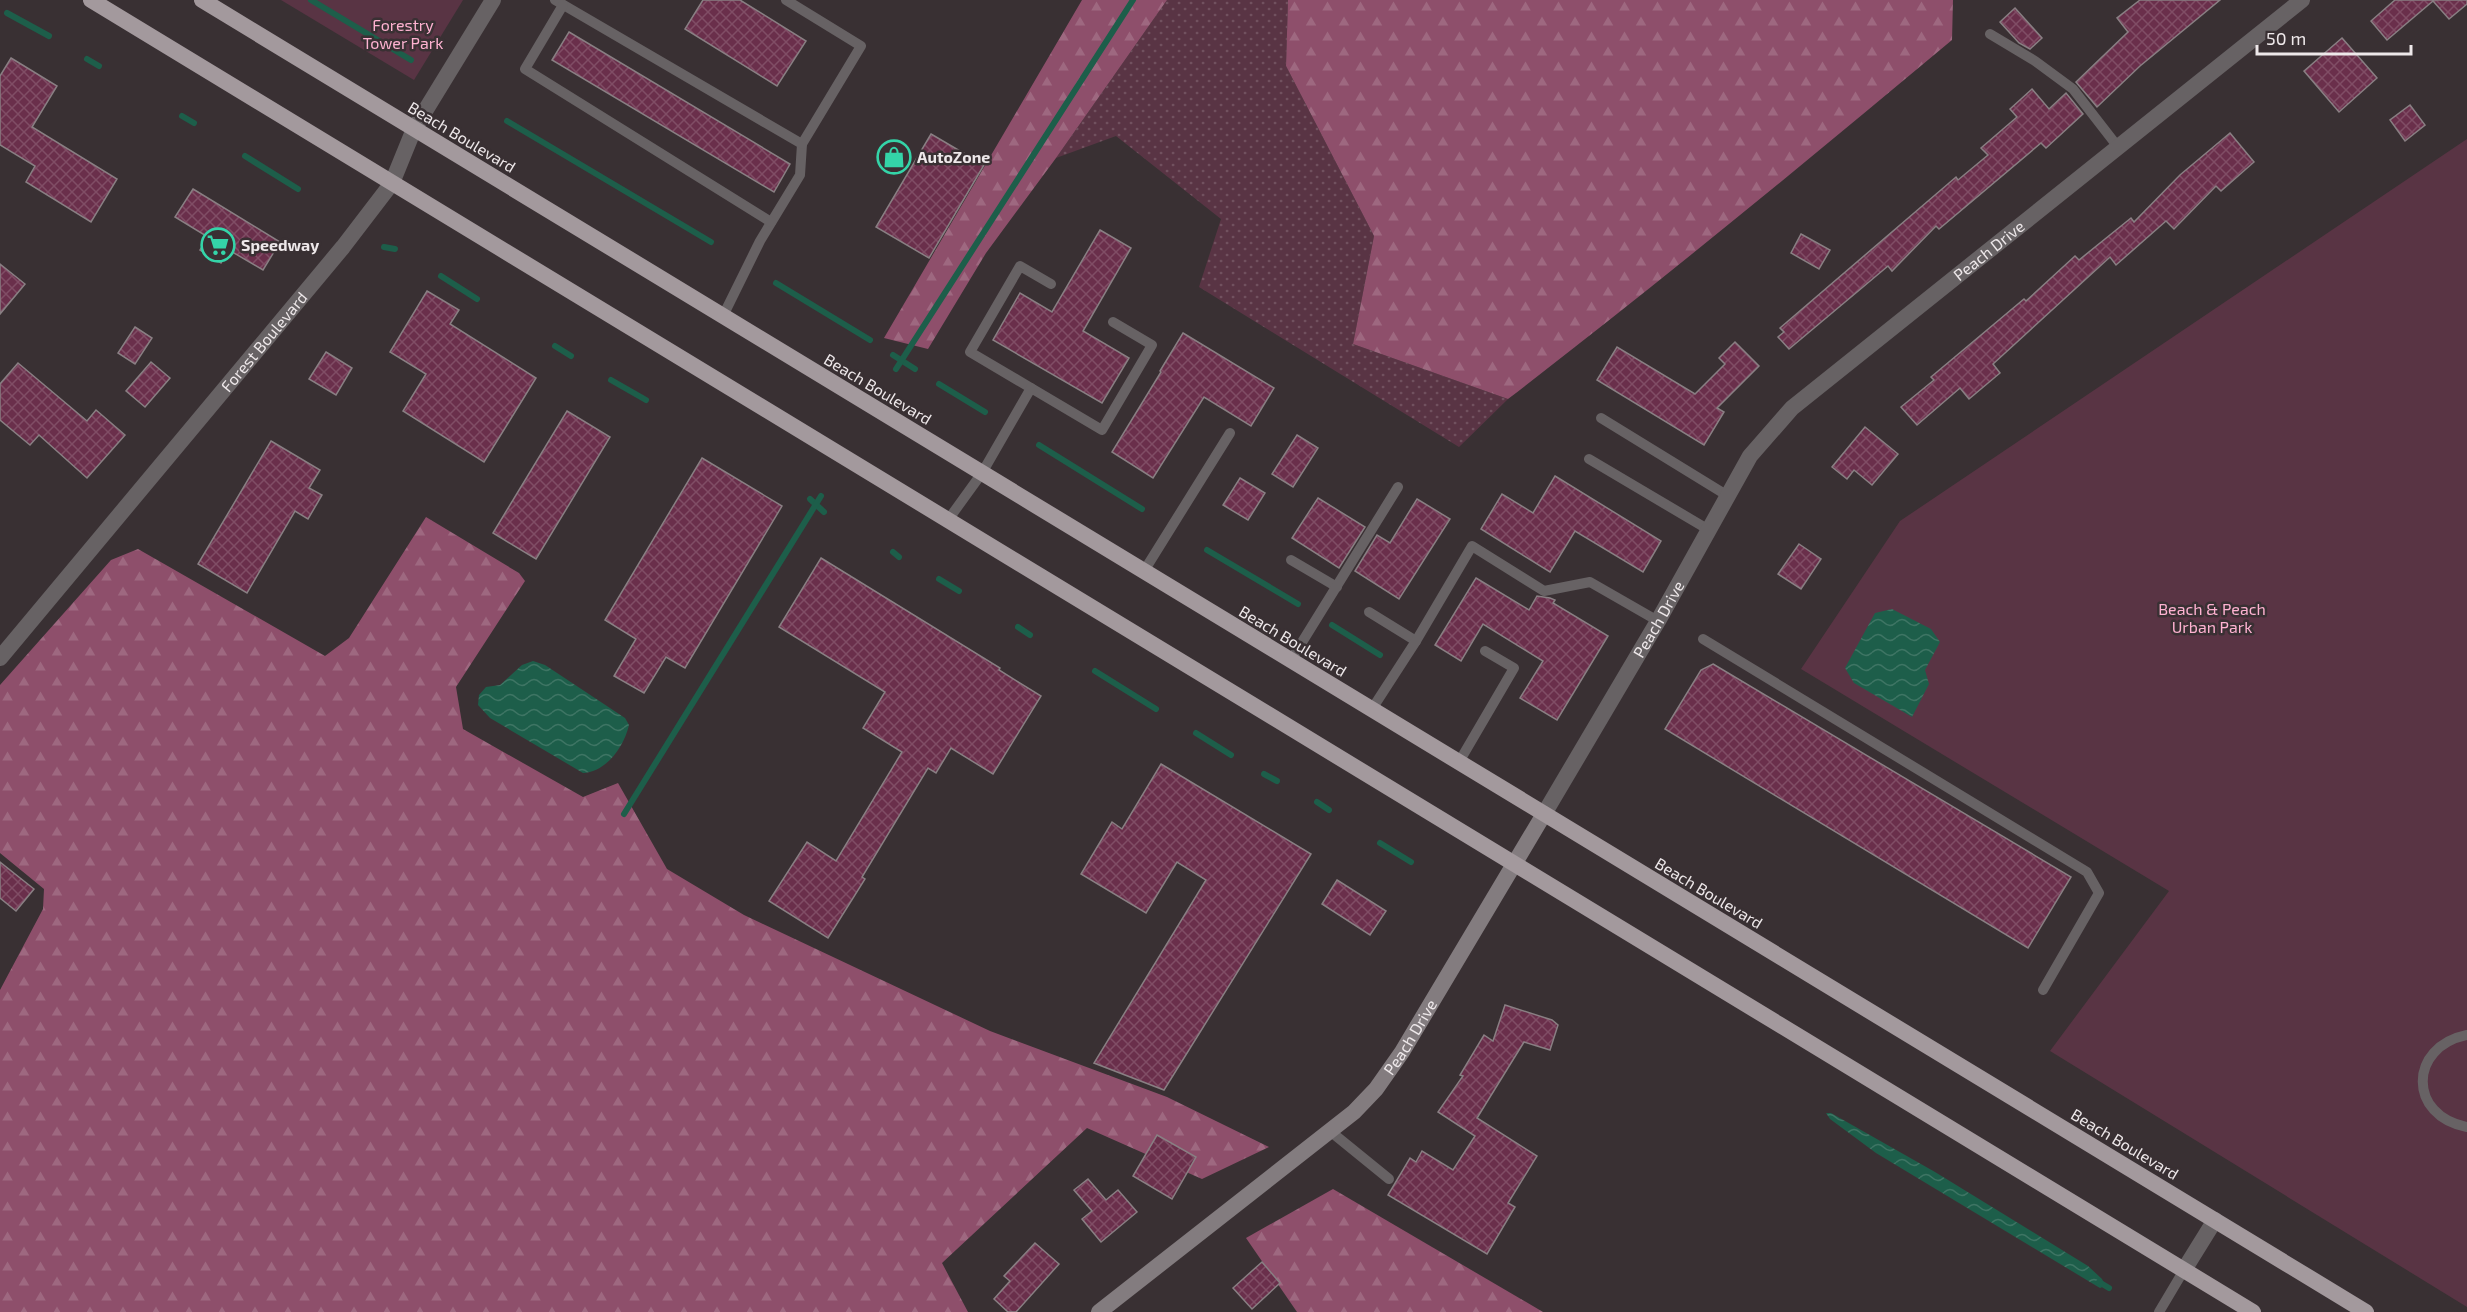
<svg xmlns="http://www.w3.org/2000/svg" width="2467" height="1312" font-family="'Exo 2',sans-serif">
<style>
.grass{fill:url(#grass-dots)}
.forest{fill:url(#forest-firs)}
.park{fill:#593444}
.water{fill:url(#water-waves)}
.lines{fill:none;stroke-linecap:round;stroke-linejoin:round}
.stream{stroke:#1d5e4a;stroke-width:6}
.building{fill:url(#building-cross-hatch);stroke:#897f83;stroke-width:1.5}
.service{stroke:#676264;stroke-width:10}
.minor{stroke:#676264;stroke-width:16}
.tertiary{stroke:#676264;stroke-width:16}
.secondary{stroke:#837c7f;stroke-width:16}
.trunk{stroke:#a3999d;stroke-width:16}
.labels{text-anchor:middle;stroke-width:5;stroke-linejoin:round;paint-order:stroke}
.park-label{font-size:16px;fill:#feb2d1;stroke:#393033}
.street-label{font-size:16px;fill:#eee8ea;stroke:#393033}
.poi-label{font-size:16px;font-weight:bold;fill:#eee8ea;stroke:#393033;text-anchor:start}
</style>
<defs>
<pattern id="grass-dots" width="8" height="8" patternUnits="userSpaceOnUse" patternTransform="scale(1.5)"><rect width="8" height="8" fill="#593444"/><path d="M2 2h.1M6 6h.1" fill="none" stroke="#71515f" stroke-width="1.8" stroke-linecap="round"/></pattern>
<pattern id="forest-firs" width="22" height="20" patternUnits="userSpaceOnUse" patternTransform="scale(1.5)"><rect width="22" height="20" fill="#8e4f6b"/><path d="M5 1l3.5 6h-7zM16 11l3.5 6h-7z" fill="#9e6880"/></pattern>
<pattern id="water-waves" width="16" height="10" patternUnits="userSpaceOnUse" patternTransform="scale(1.5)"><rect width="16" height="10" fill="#1d5e4a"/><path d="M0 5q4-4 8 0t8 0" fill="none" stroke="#3e7564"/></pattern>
<pattern id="building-cross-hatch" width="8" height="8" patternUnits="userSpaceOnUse" patternTransform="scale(1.5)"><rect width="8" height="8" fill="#6a2f4b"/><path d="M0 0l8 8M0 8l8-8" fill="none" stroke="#804d65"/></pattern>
</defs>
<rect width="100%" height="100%" fill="#393033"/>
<path class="grass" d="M1167,0H1288L1286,66L1374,236L1353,344L1508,399L1459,447L1199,287L1221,219L1116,136L1056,158Z"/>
<g class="forest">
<path d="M1082,0H1167L1056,158L986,253L928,349L884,338Z"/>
<path d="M1288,0H1953L1952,40C1806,162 1659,283 1508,399L1353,344L1374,236L1286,66Z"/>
<path d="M426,517L519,573L525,581L456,687L463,729L583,797L618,783L667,869L744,915L990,1031L1167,1097L1269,1147L1202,1179L1087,1128L942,1263L968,1312H0V990L43,909L44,889L0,853V685L111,560L138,549L325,656L349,638Z"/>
<path d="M1333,1189L1543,1312H1297L1246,1238Z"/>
</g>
<g class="park">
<path d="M281,0H463L414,80Z"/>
<path d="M2467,139V1307L2050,1051L2169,891L1801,669L1900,521Z"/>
</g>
<g class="water">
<path d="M1892,609L1931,629L1940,642L1925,670L1929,684L1912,717L1854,683L1845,668L1875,613Z"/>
<path d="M533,661L545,665L625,718L629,725C624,747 606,772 583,773L490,718L478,705L479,695L486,687L500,685L522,665Z"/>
<path d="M1826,1113H1831L1935,1172L2088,1266L2102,1279L2105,1286L2100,1288L2090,1282L1876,1153L1830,1119Z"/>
</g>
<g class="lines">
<g class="stream">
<path d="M311,0L411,60"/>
<path d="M7,13L49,36"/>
<path d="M87,59L99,66"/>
<path d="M182,116L194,123"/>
<path d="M507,121L711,242"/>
<path d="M245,156L298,189"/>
<path d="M384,247L395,249"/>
<path d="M441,276L477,299"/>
<path d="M776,283L870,340"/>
<path d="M555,346L571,356"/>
<path d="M893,355L915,369"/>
<path d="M896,369L1133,0"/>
<path d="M611,380L646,400"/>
<path d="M939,384L985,412"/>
<path d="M1039,445L1142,509"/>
<path d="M810,499L824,512"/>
<path d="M1207,550L1298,604"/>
<path d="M893,552L899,557"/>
<path d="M939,579L959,591"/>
<path d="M1332,625L1380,655"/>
<path d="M1018,627L1030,635"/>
<path d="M1095,671L1156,709"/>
<path d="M1196,733L1231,755"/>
<path d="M1264,774L1277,781"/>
<path d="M1317,802L1329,810"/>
<path d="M624,814L821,496"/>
<path d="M1380,843L1411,862"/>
<path d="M2099,1282L2109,1288"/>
</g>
</g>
<g class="building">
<path d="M703,0H740L806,41L777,86L685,29Z"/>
<path d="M2140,0H2220L2140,66L2097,107L2076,82L2128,32L2117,18Z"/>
<path d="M2395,0H2467V4L2449,19L2433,1L2387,40L2371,21Z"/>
<path d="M2015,8L2042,38L2030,49L2019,43L2000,22Z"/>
<path d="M569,32L790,164L774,192L552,60Z"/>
<path d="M2342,38L2377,78L2339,112L2304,71Z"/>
<path d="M11,58L57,86L32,127L117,179L91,222L26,182L35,166L0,145V76Z"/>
<path d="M2032,89L2049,109L2066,93L2083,114L2046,148L2041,143L1939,229L1936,226L1892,271L1888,266L1789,349L1778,337L1784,332L1780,328L1956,177L1958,180L1988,155L1981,148L2017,117L2010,109Z"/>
<path d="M2410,105L2425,125L2405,141L2390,120Z"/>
<path d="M2230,133L2254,162L2221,191L2216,186L2174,229L2166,221L2116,265L2110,257L1993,364L2000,373L1969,399L1960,388L1917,425L1901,407L1934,380L1931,377L2024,299L2026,301L2075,256L2079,260L2131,218L2134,222L2180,175Z"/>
<path d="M931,134L984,165L929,258L876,227Z"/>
<path d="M193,189L280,242L263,270L229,250L221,263L200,250L208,237L175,217Z"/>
<path d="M1100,230L1131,248L1083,331L1129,358L1102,403L993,340L1020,293L1052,312Z"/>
<path d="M1801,234L1830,250L1819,269L1791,253Z"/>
<path d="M0,264L25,284L0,314Z"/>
<path d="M427,291L459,310L450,324L536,378L484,462L403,411L426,374L390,352Z"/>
<path d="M135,327L152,338L135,364L118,353Z"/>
<path d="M1183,333L1274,388L1251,426L1204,397L1153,478L1112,452L1161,372L1160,371Z"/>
<path d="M1735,342L1759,366L1717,408L1724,412L1704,445L1597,380L1617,347L1695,394L1725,364L1719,358Z"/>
<path d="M326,352L352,368L336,395L309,379Z"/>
<path d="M151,362L170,378L145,407L126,391Z"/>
<path d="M18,363L87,421L96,410L125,435L87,478L39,435L30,445L0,420V384Z"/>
<path d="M567,411L610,437L536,559L493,533Z"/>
<path d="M1865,427L1898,454L1872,485L1854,470L1847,479L1832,467Z"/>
<path d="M1297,435L1318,448L1293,487L1272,474Z"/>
<path d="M271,441L320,470L309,488L322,495L308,519L295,511L247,593L198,564Z"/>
<path d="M702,458L782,506L685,668L666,657L644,693L614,676L636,639L605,620Z"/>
<path d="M1555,476L1661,541L1643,572L1575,531L1550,572L1481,529L1502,494L1533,513Z"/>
<path d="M1240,478L1265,493L1248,520L1223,505Z"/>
<path d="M1318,498L1365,527L1339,568L1292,538Z"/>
<path d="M1417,499L1450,519L1399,599L1355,571L1377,535L1390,543Z"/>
<path d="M1799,544L1821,559L1801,589L1778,574Z"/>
<path d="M821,558L1000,668L999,670L1041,696L993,774L951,748L936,773L928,768L862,877L865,879L828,938L769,901L807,842L836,861L902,752L863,728L885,692L779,627Z"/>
<path d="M1476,578L1529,610L1537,596L1550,598L1555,600L1553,603L1608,636L1557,720L1520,698L1543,661L1483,624L1461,661L1435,645Z"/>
<path d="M1713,664L2071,877L2028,948L1665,729L1701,670Z"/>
<path d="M1161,764L1311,854L1164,1090L1094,1063L1206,880L1177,862L1146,913L1081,874L1112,822L1122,829Z"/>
<path d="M0,862L34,889L16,911L0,898Z"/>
<path d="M1337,880L1386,911L1370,935L1322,904Z"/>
<path d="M1505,1005L1552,1020L1558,1025L1550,1050L1524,1042L1477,1118L1537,1156L1508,1203L1515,1207L1487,1254L1388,1195L1410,1158L1416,1162L1422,1151L1453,1170L1475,1136L1438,1112L1463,1076L1460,1075L1484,1035L1493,1041Z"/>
<path d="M1157,1135L1196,1157L1172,1199L1133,1176Z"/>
<path d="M1088,1179L1106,1200L1118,1190L1137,1212L1101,1242L1082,1219L1092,1211L1074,1190Z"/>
<path d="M1035,1243L1059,1264L1016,1312H1008L994,1299L1010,1281L1004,1276Z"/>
<path d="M1262,1262L1280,1283L1252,1309L1233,1288Z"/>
</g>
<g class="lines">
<g class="service">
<path d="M555,0L802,144L800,175L760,241L723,316"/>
<path d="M786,0L861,46L802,144"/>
<path d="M563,5L525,69L771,222"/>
<path d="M1990,34L2035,61L2073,89L2118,147"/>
<path d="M1031,388L970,352L1020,266L1051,284"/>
<path d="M1601,418L1728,496"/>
<path d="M1589,459L1709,530"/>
<path d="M948,520L982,473L1031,388L1102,430L1152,345L1113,322"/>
<path d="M1291,560L1337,587"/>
<path d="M1144,571L1230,433"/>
<path d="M1369,612L1416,641"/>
<path d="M1703,639L2087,872L2099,893L2043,990"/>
<path d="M1291,660L1398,487"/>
<path d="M1372,709L1416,641L1472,546L1544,591L1590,582L1658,621"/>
<path d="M1459,762L1514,668L1485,651"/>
<path d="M2467,1035C2408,1047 2408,1116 2467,1127"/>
<path d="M1330,1131L1389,1179"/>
<path d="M2159,1312L2184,1270"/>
</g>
<path class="minor" d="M2184,1270L2215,1220"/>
<g class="tertiary">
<path id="s1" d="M0,658L343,247L392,183L414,129L493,0"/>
<path id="s2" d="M1544,814L1658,621L1750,456L1792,408L2302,0"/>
</g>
<path class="secondary" id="s3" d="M1099,1312L1354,1112L1376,1089L1402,1052L1544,814"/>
<g class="trunk">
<path d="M91,0L2253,1312"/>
<path d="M202,0L2366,1312"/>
</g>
</g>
<defs>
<g id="shop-ring" transform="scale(1.725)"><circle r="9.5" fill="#393033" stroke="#34d4a8" stroke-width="1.5"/><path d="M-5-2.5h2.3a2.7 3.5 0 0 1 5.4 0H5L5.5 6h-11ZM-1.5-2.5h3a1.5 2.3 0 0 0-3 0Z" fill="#34d4a8"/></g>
<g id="supermarket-ring" transform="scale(1.725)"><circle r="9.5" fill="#393033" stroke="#34d4a8" stroke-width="1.5"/><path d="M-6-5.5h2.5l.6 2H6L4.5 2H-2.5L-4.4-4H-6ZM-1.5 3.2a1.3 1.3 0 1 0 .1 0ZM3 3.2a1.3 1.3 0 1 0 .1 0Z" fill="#34d4a8"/></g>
</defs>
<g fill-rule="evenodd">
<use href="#shop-ring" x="894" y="157"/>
<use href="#supermarket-ring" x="218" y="245"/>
</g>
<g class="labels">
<g class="park-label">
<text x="403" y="31">Forestry<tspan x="403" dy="18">Tower Park</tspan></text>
<text x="2212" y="615">Beach &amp; Peach<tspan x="2212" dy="18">Urban Park</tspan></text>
</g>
<g class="street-label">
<text transform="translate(462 137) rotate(31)" y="6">Beach Boulevard</text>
<text dy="6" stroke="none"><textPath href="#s2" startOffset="729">Peach Drive</textPath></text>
<text dy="6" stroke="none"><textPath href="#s1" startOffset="412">Forest Boulevard</textPath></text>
<text transform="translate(878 389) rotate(31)" y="6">Beach Boulevard</text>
<text dy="6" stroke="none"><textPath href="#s2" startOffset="226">Peach Drive</textPath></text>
<text transform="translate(1293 641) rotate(31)" y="6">Beach Boulevard</text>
<text transform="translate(1709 893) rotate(31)" y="6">Beach Boulevard</text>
<text dy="6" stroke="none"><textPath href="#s3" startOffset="418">Peach Drive</textPath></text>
<text transform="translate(2125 1144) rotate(31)" y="6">Beach Boulevard</text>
</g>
<g class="poi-label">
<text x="917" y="163">AutoZone</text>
<text x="241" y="251">Speedway</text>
</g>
</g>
<path d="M2257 45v9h154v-9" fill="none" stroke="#eee8ea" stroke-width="3"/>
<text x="2266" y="45" font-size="18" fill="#eee8ea" stroke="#393033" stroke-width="4.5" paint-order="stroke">50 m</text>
</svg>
